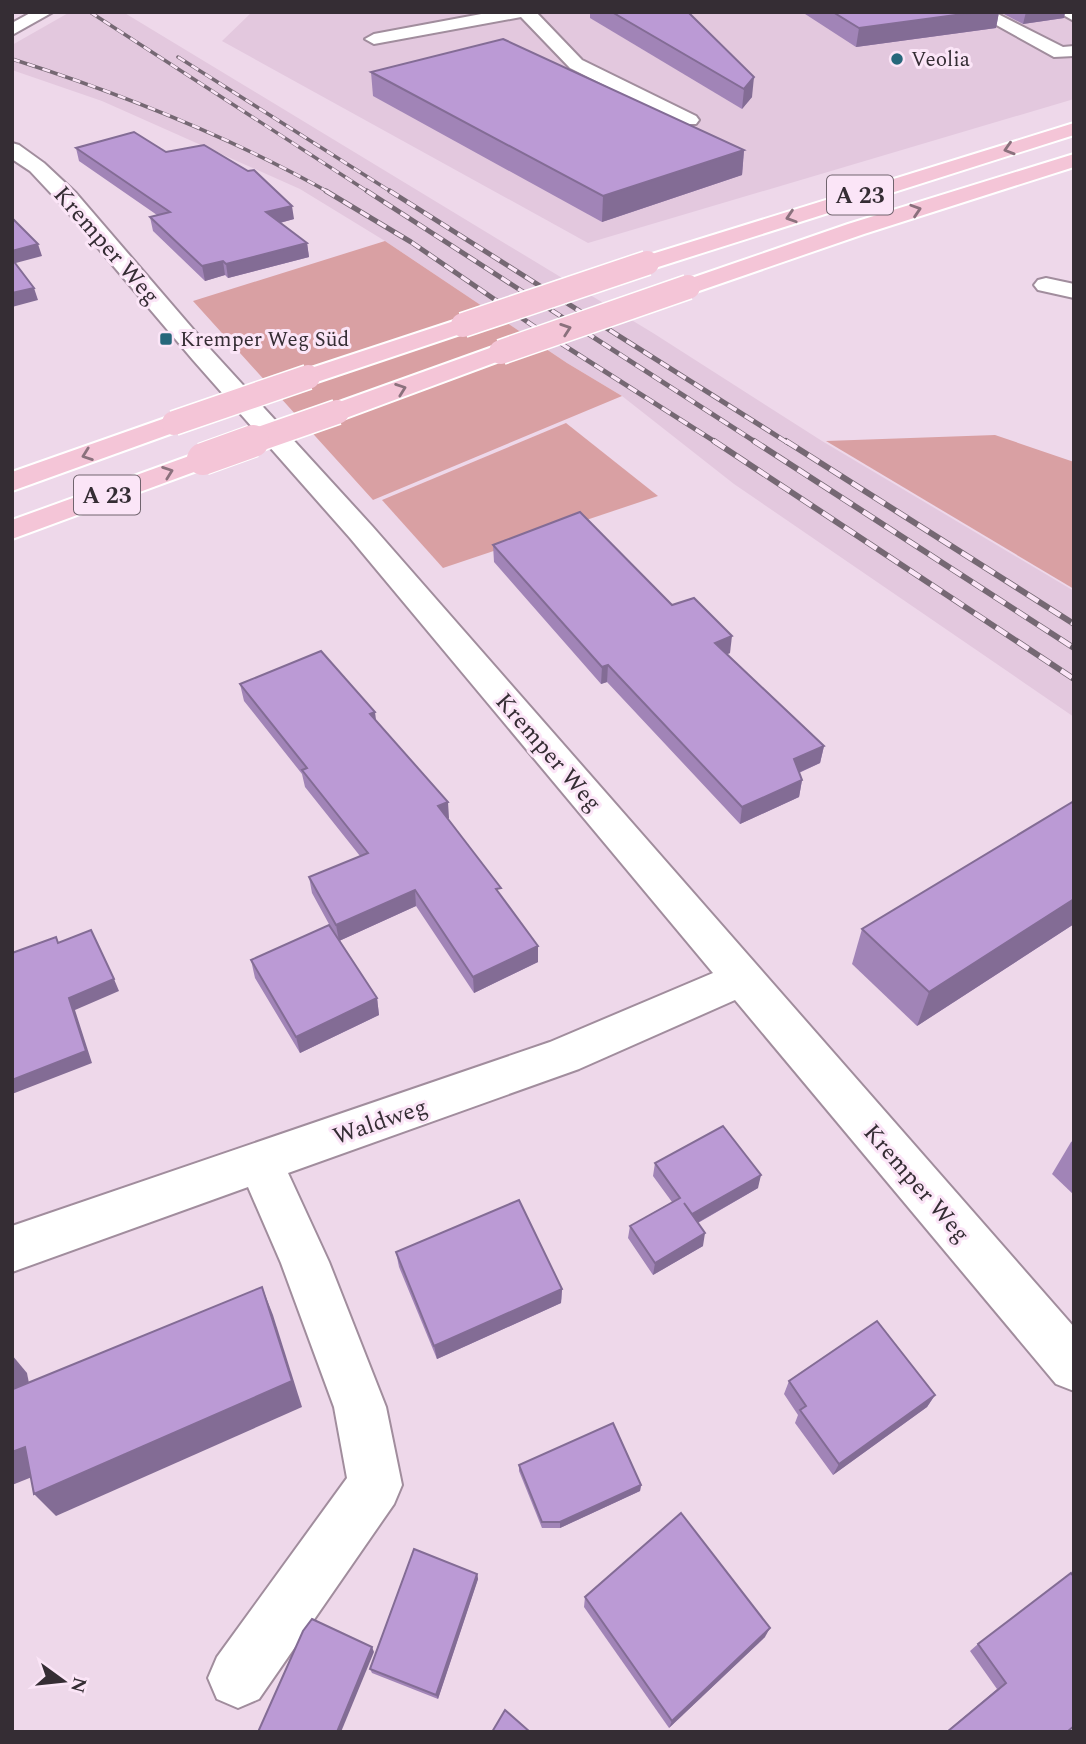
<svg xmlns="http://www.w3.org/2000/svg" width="1086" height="1744" font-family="Spectral,serif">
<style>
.built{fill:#e3c8de}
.green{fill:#d9a0a3}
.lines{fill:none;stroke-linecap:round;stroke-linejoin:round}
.minor-casing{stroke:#a18d9d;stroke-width:4}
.highway-casing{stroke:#fff;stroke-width:4}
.minor{fill:#fff;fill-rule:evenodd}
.highway{fill:#f4c5d7;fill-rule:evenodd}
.rail-far2-casing{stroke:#756873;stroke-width:3.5}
.rail-far1-casing{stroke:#756873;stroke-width:5}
.rail-casing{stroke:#756873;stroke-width:6}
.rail-far2{stroke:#fbe5f7;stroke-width:2.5;stroke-dasharray:8;stroke-linecap:butt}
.rail-far1{stroke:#fbe5f7;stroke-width:3.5;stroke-dasharray:10;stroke-linecap:butt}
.rail{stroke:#fbe5f7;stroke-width:4.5;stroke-dasharray:13;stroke-linecap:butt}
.highway-bridge-far1-casing{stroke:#fff;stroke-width:27;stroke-linecap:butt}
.highway-bridge-casing{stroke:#fff;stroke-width:34;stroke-linecap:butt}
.highway-bridge-far1{stroke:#f4c5d7;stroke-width:24}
.highway-bridge{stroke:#f4c5d7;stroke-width:32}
.wall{fill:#a184b7}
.shaded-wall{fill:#836c95}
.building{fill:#bb9ad5;stroke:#836c95;stroke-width:2}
.oneway{stroke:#8b717d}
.poi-dot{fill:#26677b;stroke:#fbe5f7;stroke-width:2.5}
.labels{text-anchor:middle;stroke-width:6;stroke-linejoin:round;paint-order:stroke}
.far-poi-label{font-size:21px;fill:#352d34;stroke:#fbe5f7;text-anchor:start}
.shield{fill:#fbe5f7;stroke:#70646e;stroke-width:2}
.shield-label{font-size:23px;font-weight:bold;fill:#352d34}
.street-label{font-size:24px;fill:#352d34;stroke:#fbe5f7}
</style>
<rect width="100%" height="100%" fill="#eed8ea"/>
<g class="built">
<path d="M70,12H123L653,333L822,441L1074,591V717L734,484L622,396L567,363L385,241L300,189L102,101L12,70V45Z"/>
<path d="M252,12H1074V99L588,243L222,41Z"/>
</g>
<g class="green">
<path d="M385,241L567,363L622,396L373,500L193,301Z"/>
<path d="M566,423L658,496L443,568L382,500Z"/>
<path d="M995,435L1074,462V589L826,441Z"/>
</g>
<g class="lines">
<g class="minor-casing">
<g id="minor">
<path d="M32,12H53L12,35V23Z"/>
<path d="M492,12H536L582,60L696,116L699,120L696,124H682L570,68L521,17L374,44L365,39L374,34Z"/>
<path d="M973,12H994L1063,47L1074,46V56L1054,57Z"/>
<path d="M1058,12H1074V21Z"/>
<path d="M12,143L19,145L44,163L76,193L211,350L372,526L1074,1327V1391L1056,1384L735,1000L579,1069L288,1173L329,1262L386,1407L402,1485L394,1504L259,1699L238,1708L217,1699L208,1678L217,1657L347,1478L334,1407L281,1263L248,1187L12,1272V1226L550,1042L713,973L350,538L193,360L60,203L30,171L12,159Z"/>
<path d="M1046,278L1074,284V298L1038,290L1034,285L1038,280Z"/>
</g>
</g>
<g class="highway-casing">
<g id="highway">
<path d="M1074,123V135L655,268H639L636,263L639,258Z"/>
<path d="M1074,154V167L864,234L696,292H680L676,287L680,282L848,224Z"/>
<path d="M463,318L472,320L475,325L472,330L317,382L308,385L299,382L295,377L299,372Z"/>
<path d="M501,344L510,347L514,352L510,357L346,418L337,420L328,418L324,412L328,406Z"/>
<path d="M174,415L184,417L188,423L184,429L12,491V472Z"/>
<path d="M203,451L213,453L217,459L213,465L12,539V520Z"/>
</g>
</g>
<use href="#minor" class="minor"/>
<use href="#highway" class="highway"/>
<g class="rail-far2-casing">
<g id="rail-far2">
<path d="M90,12L370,193"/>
<path d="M178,57L393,193"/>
<path d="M12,59C122,94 229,136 330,193"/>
</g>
</g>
<g class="rail-far1-casing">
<g id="rail-far1">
<path d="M326,191L411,242L532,325L717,443"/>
<path d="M367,191L757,443"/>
<path d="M390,191L788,443"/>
</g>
</g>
<g class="rail-casing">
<g id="rail">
<path d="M714,441L1074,679"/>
<path d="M754,441L1074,648"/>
<path d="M786,441L1074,624"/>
</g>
</g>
<use href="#rail-far2" class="rail-far2"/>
<use href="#rail-far1" class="rail-far1"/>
<use href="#rail" class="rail"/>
<g class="highway-bridge-far1-casing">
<g id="highway-bridge-far1">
<path d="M463,325L647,263"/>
<path d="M501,352L688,287"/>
<path d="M174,423L308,377"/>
<path d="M248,443L337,412"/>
</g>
</g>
<g class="highway-bridge-casing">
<path id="highway-bridge" d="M203,459L253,441"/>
</g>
<use href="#highway-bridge-far1" class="highway-bridge-far1"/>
<use href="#highway-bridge" class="highway-bridge"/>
</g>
<g class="wall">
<path d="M590,12H688L752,97L742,109L590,18Z"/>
<path d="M802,12H999L996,28L856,47Z"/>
<path d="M1000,12H1065L1064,18L1023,24Z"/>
<path d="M371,72L744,150L742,175L602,222L373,96Z"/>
<path d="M76,148L166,152L294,219L280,223L307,243L309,257L228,278L225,275L205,281L153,231L150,217L157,215L79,161Z"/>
<path d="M493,545L672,605L730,653L727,654L824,746L820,763L799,773L802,780L799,797L740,824L607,682L601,684L494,562Z"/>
<path d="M240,684L376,721L449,818L448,819L501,896L538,962L474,993L416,906L339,941L377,998L379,1015L300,1053L255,978L251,960L336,937L312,893L309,877L360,856L305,787L302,774L244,701Z"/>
<path d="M1074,801V924L917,1026L852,964L862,929Z"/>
<path d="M1074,1140V1195L1052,1174L1071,1142Z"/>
<path d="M655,1163L758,1188L698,1223L703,1246L653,1275L628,1238L630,1226L672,1202L653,1176Z"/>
<path d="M396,1252L562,1289L561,1303L437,1359L399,1267Z"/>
<path d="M789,1381L935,1395L927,1407L833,1475L795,1423L798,1415L784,1394Z"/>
<path d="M519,1465L641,1485L640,1491L560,1528H542L519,1471Z"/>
<path d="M477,1574L478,1579L438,1699L372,1673L370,1669Z"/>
<path d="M585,1597L765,1637L669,1728L584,1607Z"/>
<path d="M978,1644L1067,1732H946L997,1689L970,1651Z"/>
</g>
<g class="shaded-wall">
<path d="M978,12H999L996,28L856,47L859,28Z"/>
<path d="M1026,12H1065L1064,18L1023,24Z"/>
<path d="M754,77L752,97L742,109L744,89Z"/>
<path d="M744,150L742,175L602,222L603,196Z"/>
<path d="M292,206L294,219L268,226L266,212Z"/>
<path d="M307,243L309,257L228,278L226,264Z"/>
<path d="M38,244L42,256L12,264V251Z"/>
<path d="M223,261L225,275L205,281L202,266Z"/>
<path d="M34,288L38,300L12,307V293Z"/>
<path d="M732,636L730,653L713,660L715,643Z"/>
<path d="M608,665L607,682L601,684L602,667Z"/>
<path d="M375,712L377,728L370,714Z"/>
<path d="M824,746L820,763L791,776L794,759Z"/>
<path d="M802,780L799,797L740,824L742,807Z"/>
<path d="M448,802L449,818L440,823L438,806Z"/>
<path d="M415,890L416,906L339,941L336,925Z"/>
<path d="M1074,899V924L917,1026L929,992Z"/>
<path d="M538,946V962L474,993L473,977Z"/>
<path d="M114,979L119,991L75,1010L92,1063L12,1094V1080L69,998Z"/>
<path d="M377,998L379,1015L300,1053L296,1037Z"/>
<path d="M761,1175L758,1188L690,1227L692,1214Z"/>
<path d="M705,1233L703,1246L653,1275L655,1263Z"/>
<path d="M262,1287L273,1315L302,1407L56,1516L34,1494Z"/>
<path d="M562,1289L561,1303L437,1359L434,1346Z"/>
<path d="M12,1355L27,1373L35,1414L13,1389L12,1383Z"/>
<path d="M935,1395L927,1407L833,1475L839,1464Z"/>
<path d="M25,1447L47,1471L12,1485V1452Z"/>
<path d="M641,1485L640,1491L560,1528V1522Z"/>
<path d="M477,1574L478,1579L438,1699L436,1695Z"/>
<path d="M770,1628L765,1637L669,1728L672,1721Z"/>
<path d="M372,1647L374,1652L341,1732H337Z"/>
</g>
<g class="building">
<path d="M612,12H688L754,77L744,89Z"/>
<path d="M833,12H978L859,28Z"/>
<path d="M503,39L744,150L603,196L371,72Z"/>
<path d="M134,132L166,152L204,145L248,171L254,170L292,206L266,212L307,243L226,264L223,261L202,266L150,217L170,212L76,148Z"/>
<path d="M12,218L38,244L12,251Z"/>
<path d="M12,259L34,288L12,293Z"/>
<path d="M580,512L672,605L694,598L732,636L715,643L824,746L794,759L802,780L742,807L608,665L602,667L493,545Z"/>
<path d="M321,651L375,712L370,714L448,802L438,806L501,888L496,889L538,946L473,977L415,890L336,925L309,877L368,853L302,770L307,768L240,684Z"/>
<path d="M1074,801V899L929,992L862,929Z"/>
<path d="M329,925L377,998L296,1037L251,960Z"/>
<path d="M91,930L114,979L69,998L86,1051L12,1080V953L56,937L58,943Z"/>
<path d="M723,1126L761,1175L692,1214L684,1203L705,1233L655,1263L630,1226L680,1198L655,1163Z"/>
<path d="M519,1200L562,1289L434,1346L396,1252Z"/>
<path d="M262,1287L292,1381L34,1494L25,1447L12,1452V1383L13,1389Z"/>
<path d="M877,1321L935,1395L839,1464L800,1410L806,1406L789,1381Z"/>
<path d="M613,1423L641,1485L560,1522H542L519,1465Z"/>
<path d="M681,1513L770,1628L672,1721L585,1597Z"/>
<path d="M414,1549L477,1574L436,1695L370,1669Z"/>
<path d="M1071,1573L1074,1577V1726L1067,1732H947L1006,1683L978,1644Z"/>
<path d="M312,1619L372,1647L337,1732H258L303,1631Z"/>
<path d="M505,1710L530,1732H492Z"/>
</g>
<defs><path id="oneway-chevron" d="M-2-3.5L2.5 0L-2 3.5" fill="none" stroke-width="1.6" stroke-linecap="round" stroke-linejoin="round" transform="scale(1.75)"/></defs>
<g class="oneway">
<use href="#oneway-chevron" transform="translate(1009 149) rotate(163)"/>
<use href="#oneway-chevron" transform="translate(916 210) rotate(-18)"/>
<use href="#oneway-chevron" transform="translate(791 217) rotate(162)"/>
<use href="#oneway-chevron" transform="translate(566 329) rotate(-19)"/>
<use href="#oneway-chevron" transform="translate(401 389) rotate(-20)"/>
<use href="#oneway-chevron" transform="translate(87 455) rotate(160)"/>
<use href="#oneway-chevron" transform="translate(168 472) rotate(-20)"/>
</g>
<g class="poi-dot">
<circle cx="897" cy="59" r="7"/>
<rect x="159" y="332" width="14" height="14" rx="3.5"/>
</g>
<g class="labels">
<g class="far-poi-label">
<text x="911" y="66">Veolia</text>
<text x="180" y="346">Kremper Weg Süd</text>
</g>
<g class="shield">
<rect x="827" y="175.5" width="66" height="39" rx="5"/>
<rect x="74" y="475.5" width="66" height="39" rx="5"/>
</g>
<g class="shield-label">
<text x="860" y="203">A 23</text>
<text x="107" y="503">A 23</text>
</g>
<g class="street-label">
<text transform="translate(107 245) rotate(49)" y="8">Kremper Weg</text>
<text transform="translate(549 752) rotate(49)" y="8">Kremper Weg</text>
<text transform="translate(380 1121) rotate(-19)" y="8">Waldweg</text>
<text transform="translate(917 1183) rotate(49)" y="8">Kremper Weg</text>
</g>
</g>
<rect width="1086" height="1744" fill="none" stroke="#352d34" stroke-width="28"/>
<g transform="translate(63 1681) rotate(105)" stroke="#fbe5f7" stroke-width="5" paint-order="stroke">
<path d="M0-5L12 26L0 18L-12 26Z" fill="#352d34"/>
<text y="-10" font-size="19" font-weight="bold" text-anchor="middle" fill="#352d34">N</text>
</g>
</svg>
